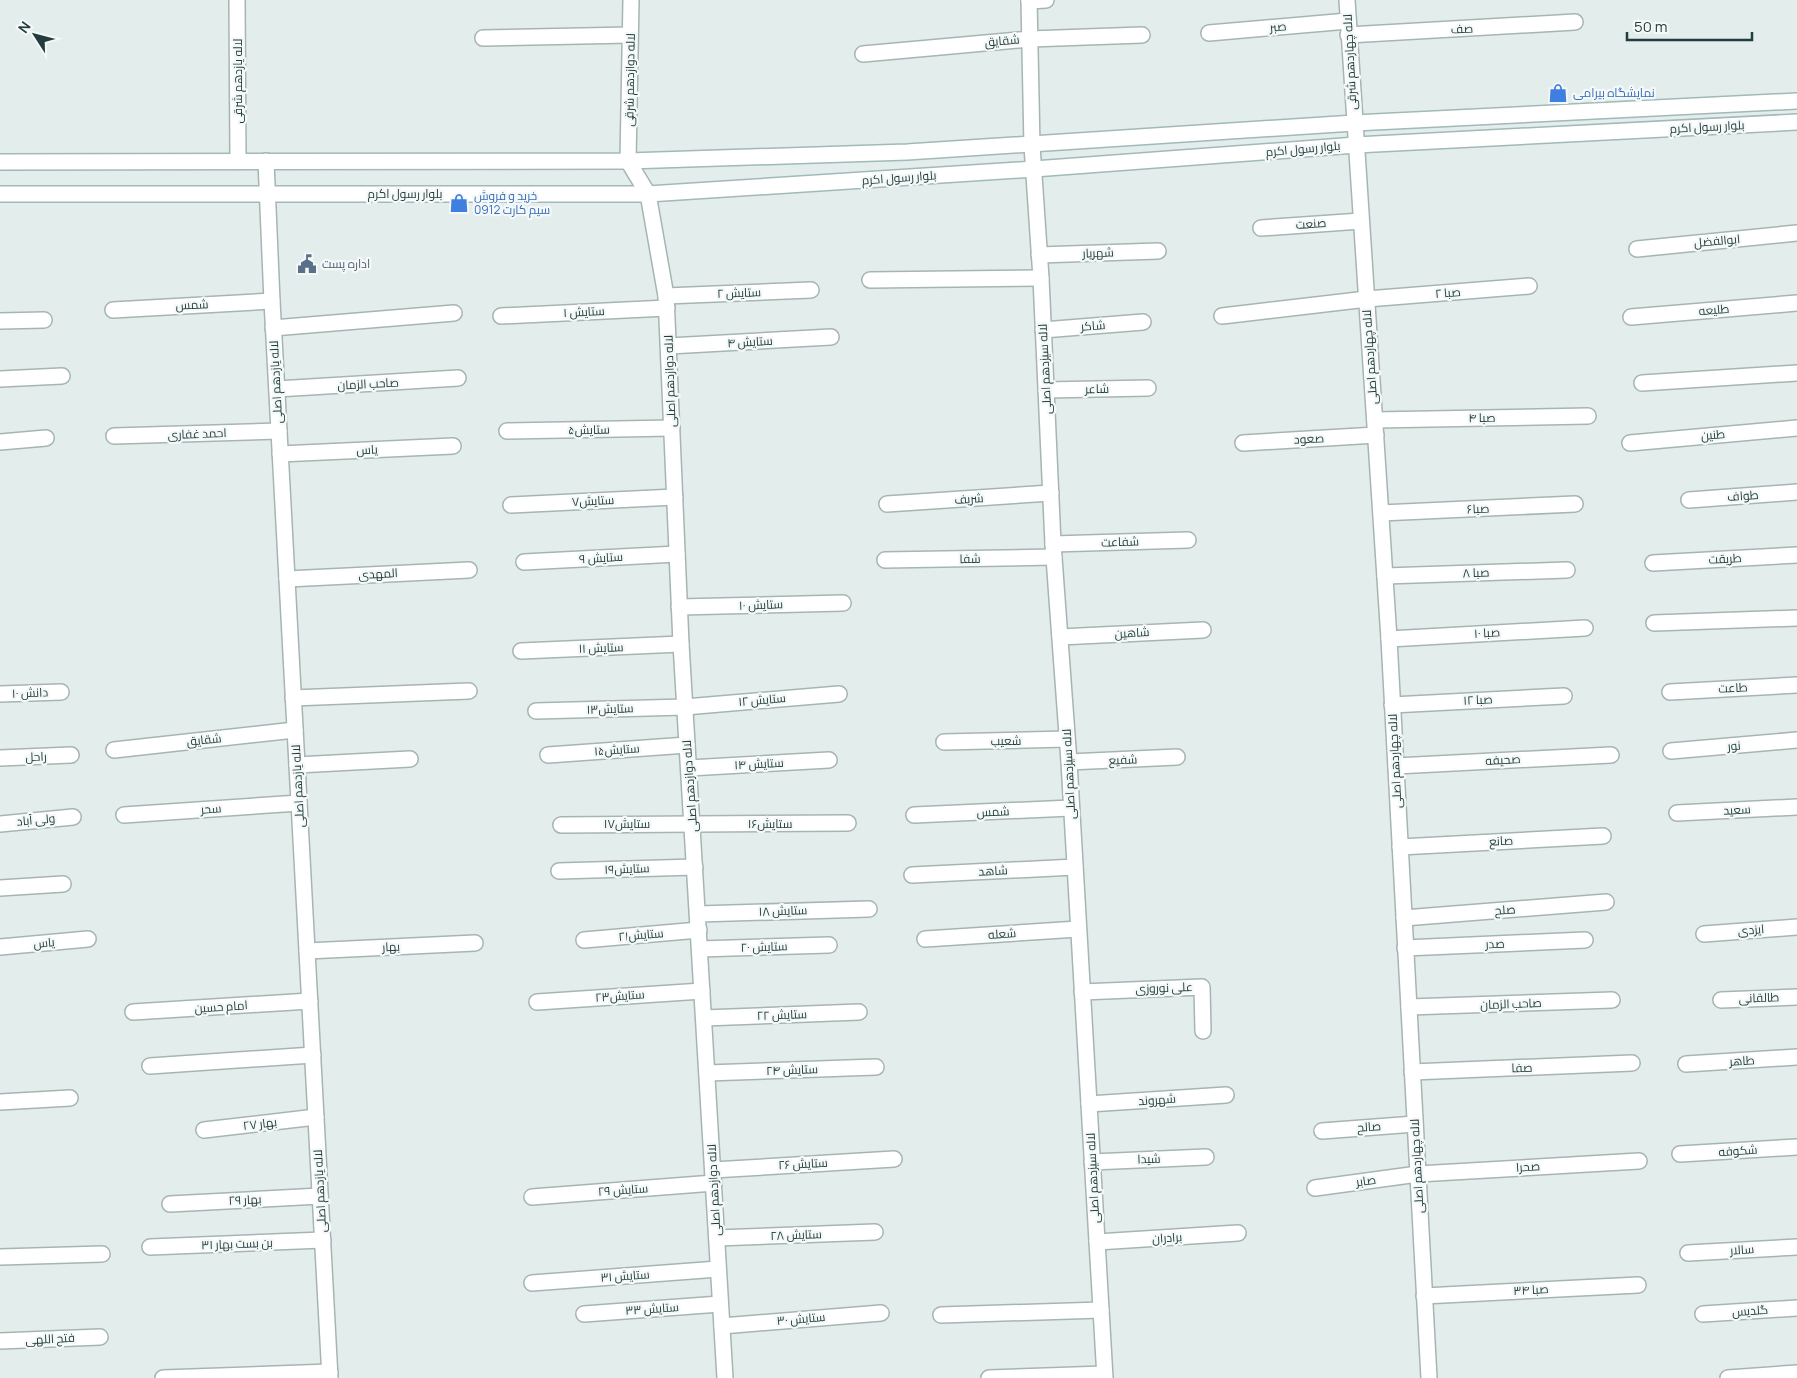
<svg xmlns="http://www.w3.org/2000/svg" width="1797" height="1378" font-family="Manrope,Cairo,sans-serif">
<style>
.lines{fill:none;stroke-linecap:round;stroke-linejoin:round}
.street-casing{stroke:#a6b5b4;stroke-width:18}
.secondary-casing{stroke:#a1b9b8;stroke-width:18}
.street{stroke:#fff;stroke-width:15}
.secondary{stroke:#fff;stroke-width:15}
.labels{text-anchor:middle;stroke-width:4.5;stroke-linejoin:round;paint-order:stroke}
.street-label{font-size:12px;fill:#233d3e;stroke:#f4f9f8}
.shop-label{font-size:12px;fill:#366cbe;stroke:#f4f9f8;text-anchor:start}
.service-label{font-size:12px;fill:#4e5e75;stroke:#f4f9f8;text-anchor:start}
</style>
<rect width="100%" height="100%" fill="#e3edec"/>
<g class="lines">
<g class="street-casing">
<g id="street">
<path d="M237,0L238,161"/>
<path d="M631,0L628,161L648,194L666,296L681,644L725,1378"/>
<path d="M1029,0L1032,146L1041,278L1053,544L1069,762L1105,1378"/>
<path d="M1347,0L1389,639L1429,1378"/>
<path d="M1029,1L1046,0"/>
<path d="M1209,33L1348,21"/>
<path d="M1348,35L1575,22"/>
<path d="M483,38L630,35"/>
<path d="M863,54L1030,39L1142,35"/>
<path d="M266,161L272,301L330,1378"/>
<path d="M1261,228L1361,221"/>
<path d="M1637,249L1797,233"/>
<path d="M1039,255L1158,251"/>
<path d="M870,280L1041,278"/>
<path d="M666,296L811,290"/>
<path d="M113,310L272,301"/>
<path d="M501,316L667,308"/>
<path d="M1222,316L1367,299L1529,286"/>
<path d="M1631,317L1797,303"/>
<path d="M0,321L44,320"/>
<path d="M273,328L454,313"/>
<path d="M1043,330L1143,322"/>
<path d="M669,346L831,337"/>
<path d="M0,379L62,376"/>
<path d="M1642,383L1797,373"/>
<path d="M277,389L458,378"/>
<path d="M1046,390L1148,388"/>
<path d="M1375,420L1588,416"/>
<path d="M507,431L672,428"/>
<path d="M114,436L279,431"/>
<path d="M0,442L46,438"/>
<path d="M1243,443L1376,435"/>
<path d="M1630,443L1797,428"/>
<path d="M280,454L453,446"/>
<path d="M1689,500L1797,492"/>
<path d="M887,504L1051,493"/>
<path d="M511,505L675,497"/>
<path d="M1381,513L1575,504"/>
<path d="M1053,544L1188,540"/>
<path d="M885,560L1054,557"/>
<path d="M524,562L677,554"/>
<path d="M1653,563L1797,555"/>
<path d="M1385,576L1567,570"/>
<path d="M287,579L469,570"/>
<path d="M679,607L843,603"/>
<path d="M1654,623L1797,618"/>
<path d="M1060,637L1203,630"/>
<path d="M1389,639L1585,628"/>
<path d="M521,651L681,644"/>
<path d="M1670,692L1797,685"/>
<path d="M0,694L61,692"/>
<path d="M293,698L469,691"/>
<path d="M1392,705L1564,696"/>
<path d="M536,711L685,707L839,694"/>
<path d="M944,742L1067,739"/>
<path d="M114,750L295,730"/>
<path d="M1671,751L1797,740"/>
<path d="M548,755L687,745"/>
<path d="M0,758L71,755"/>
<path d="M1069,762L1177,757"/>
<path d="M297,765L410,759"/>
<path d="M1396,766L1611,755"/>
<path d="M689,768L829,760"/>
<path d="M1677,813L1797,807"/>
<path d="M124,815L299,803"/>
<path d="M914,815L1071,808"/>
<path d="M0,824L73,817"/>
<path d="M561,825L848,823"/>
<path d="M1400,847L1603,836"/>
<path d="M559,871L695,867"/>
<path d="M912,875L1075,867"/>
<path d="M0,888L63,884"/>
<path d="M698,914L869,909"/>
<path d="M1404,918L1606,902"/>
<path d="M1704,934L1797,927"/>
<path d="M925,939L1078,929"/>
<path d="M584,940L699,930"/>
<path d="M0,947L88,939"/>
<path d="M1405,948L1585,940"/>
<path d="M700,949L829,945"/>
<path d="M307,951L475,943"/>
<path d="M1082,992L1202,987L1203,1031"/>
<path d="M1721,1000L1797,997"/>
<path d="M537,1002L702,991"/>
<path d="M1409,1007L1612,1000"/>
<path d="M133,1012L310,1001"/>
<path d="M704,1018L859,1012"/>
<path d="M1686,1064L1797,1057"/>
<path d="M150,1066L313,1055"/>
<path d="M1412,1072L1632,1063"/>
<path d="M707,1073L876,1067"/>
<path d="M0,1102L70,1098"/>
<path d="M1089,1104L1226,1095"/>
<path d="M204,1130L316,1117"/>
<path d="M1322,1131L1415,1124"/>
<path d="M1680,1154L1797,1147"/>
<path d="M1092,1162L1206,1157"/>
<path d="M713,1170L894,1159"/>
<path d="M1315,1188L1418,1174L1639,1161"/>
<path d="M532,1197L714,1183"/>
<path d="M170,1204L320,1196"/>
<path d="M717,1238L875,1232"/>
<path d="M1097,1242L1238,1233"/>
<path d="M150,1247L323,1240"/>
<path d="M1688,1253L1797,1247"/>
<path d="M0,1257L102,1254"/>
<path d="M532,1283L718,1269"/>
<path d="M1424,1296L1638,1285"/>
<path d="M584,1314L720,1304"/>
<path d="M1703,1314L1797,1308"/>
<path d="M941,1315L1101,1310"/>
<path d="M722,1326L881,1313"/>
<path d="M0,1341L100,1337"/>
<path d="M163,1378L330,1372"/>
<path d="M989,1378L1104,1374"/>
<path d="M1728,1378L1797,1373"/>
</g>
</g>
<g class="secondary-casing">
<g id="secondary">
<path d="M0,162L628,161L907,152L1354,123L1797,101"/>
<path d="M0,194H648L1034,169L1356,145L1797,122"/>
</g>
</g>
<use href="#street" class="street"/>
<use href="#secondary" class="secondary"/>
</g>
<defs>
<g id="shop-bare" transform="scale(1.5)"><path d="M-5-2.5h2.3a2.7 3.5 0 0 1 5.4 0H5L5.5 6h-11ZM-1.5-2.5h3a1.5 2.3 0 0 0-3 0Z" fill="#3f7fe0" stroke="#f4f9f8" stroke-width="2.5" paint-order="stroke"/></g>
<g id="civic-bare" transform="scale(1.5)"><path d="M-.6-6.5H3V-4.5H.6V-3L4-1V1h2V6H-6V1h2V-1L-.6-3ZM-1.2 2.5V6h2.4V2.5Z" fill="#5c6f8a" stroke="#f4f9f8" stroke-width="2.5" paint-order="stroke"/></g>
</defs>
<g fill-rule="evenodd">
<use href="#shop-bare" x="1558" y="93"/>
<use href="#shop-bare" x="459" y="203"/>
<use href="#civic-bare" x="307" y="264"/>
</g>
<g class="labels">
<g class="street-label">
<text transform="translate(1278 27) rotate(-5)" y="4">صبر</text>
<text transform="translate(1462 29) rotate(-3)" y="4">صف</text>
<text transform="translate(1002 41) rotate(-5)" y="4">شقایق</text>
<text transform="translate(1350 62) rotate(-93)" y="4">لاله چهاردهم شرقی</text>
<text transform="translate(630 80) rotate(-89)" y="4">لاله دوازدهم شرقی</text>
<text transform="translate(238 81) rotate(-90)" y="4">لاله یازدهم شرقی</text>
<text transform="translate(1707 127) rotate(-3)" y="4">بلوار رسول اکرم</text>
<text transform="translate(1303 149) rotate(-5)" y="4">بلوار رسول اکرم</text>
<text transform="translate(899 178) rotate(-4)" y="4">بلوار رسول اکرم</text>
<text x="405" y="198">بلوار رسول اکرم</text>
<text transform="translate(1311 224) rotate(-4)" y="4">صنعت</text>
<text transform="translate(1717 241) rotate(-5)" y="4">ابوالفضل</text>
<text transform="translate(1098 253) rotate(-2)" y="4">شهریار</text>
<text transform="translate(739 293) rotate(-2)" y="4">ستایش ۲</text>
<text transform="translate(1448 293) rotate(-5)" y="4">صبا ۲</text>
<text transform="translate(192 305) rotate(-3)" y="4">شمس</text>
<text transform="translate(1714 310) rotate(-5)" y="4">طلیعه</text>
<text transform="translate(584 312) rotate(-3)" y="4">ستایش ۱</text>
<text transform="translate(1093 326) rotate(-4)" y="4">شاکر</text>
<text transform="translate(750 342) rotate(-3)" y="4">ستایش ۴</text>
<text transform="translate(1370 357) rotate(-94)" y="4">لاله چهاردهم اصلی</text>
<text transform="translate(1045 369) rotate(-93)" y="4">لاله سیزدهم اصلی</text>
<text transform="translate(670 381) rotate(-92)" y="4">لاله دوازدهم اصلی</text>
<text transform="translate(276 382) rotate(-93)" y="4">لاله یازدهم اصلی</text>
<text transform="translate(368 384) rotate(-3)" y="4">صاحب الزمان</text>
<text transform="translate(1097 389) rotate(-1)" y="4">شاعر</text>
<text transform="translate(1482 418) rotate(-1)" y="4">صبا ۴</text>
<text transform="translate(589 430) rotate(-1)" y="4">ستایش۵</text>
<text transform="translate(197 434) rotate(-2)" y="4">احمد غفاری</text>
<text transform="translate(1713 435) rotate(-5)" y="4">طنین</text>
<text transform="translate(1309 439) rotate(-3)" y="4">صعود</text>
<text transform="translate(367 450) rotate(-3)" y="4">یاس</text>
<text transform="translate(1743 496) rotate(-4)" y="4">طواف</text>
<text transform="translate(969 499) rotate(-4)" y="4">شریف</text>
<text transform="translate(593 501) rotate(-3)" y="4">ستایش۷</text>
<text transform="translate(1478 509) rotate(-3)" y="4">صبا۶</text>
<text transform="translate(1120 542) rotate(-2)" y="4">شفاعت</text>
<text transform="translate(601 558) rotate(-3)" y="4">ستایش ۹</text>
<text transform="translate(970 559) rotate(-1)" y="4">شفا</text>
<text transform="translate(1725 559) rotate(-3)" y="4">طریقت</text>
<text transform="translate(1476 573) rotate(-2)" y="4">صبا ۸</text>
<text transform="translate(378 574) rotate(-3)" y="4">المهدی</text>
<text transform="translate(761 605) rotate(-2)" y="4">ستایش ۱۰</text>
<text transform="translate(1132 633) rotate(-3)" y="4">شاهین</text>
<text transform="translate(1487 633) rotate(-3)" y="4">صبا ۱۰</text>
<text transform="translate(601 648) rotate(-2)" y="4">ستایش ۱۱</text>
<text transform="translate(1733 688) rotate(-3)" y="4">طاعت</text>
<text transform="translate(30 693) rotate(-2)" y="4">دانش ۱۰</text>
<text transform="translate(762 700) rotate(-5)" y="4">ستایش ۱۲</text>
<text transform="translate(1478 700) rotate(-3)" y="4">صبا ۱۲</text>
<text transform="translate(610 709) rotate(-2)" y="4">ستایش۱۳</text>
<text transform="translate(204 740) rotate(-6)" y="4">شقایق</text>
<text transform="translate(1006 741) rotate(-1)" y="4">شعیب</text>
<text transform="translate(1734 746) rotate(-5)" y="4">نور</text>
<text transform="translate(617 750) rotate(-4)" y="4">ستایش۱۵</text>
<text transform="translate(36 757) rotate(-2)" y="4">راحل</text>
<text transform="translate(1123 760) rotate(-2)" y="4">شفیع</text>
<text transform="translate(1503 760) rotate(-3)" y="4">صحیفه</text>
<text transform="translate(1395 761) rotate(-93)" y="4">لاله چهاردهم اصلی</text>
<text transform="translate(759 764) rotate(-3)" y="4">ستایش ۱۴</text>
<text transform="translate(1069 774) rotate(-93)" y="4">لاله سیزدهم اصلی</text>
<text transform="translate(298 786) rotate(-93)" y="4">لاله یازدهم اصلی</text>
<text transform="translate(690 786) rotate(-94)" y="4">لاله دوازدهم اصلی</text>
<text transform="translate(211 809) rotate(-4)" y="4">سحر</text>
<text transform="translate(1737 810) rotate(-3)" y="4">سعید</text>
<text transform="translate(993 812) rotate(-3)" y="4">شمس</text>
<text transform="translate(36 820) rotate(-5)" y="4">ولی آباد</text>
<text x="627" y="828">ستایش۱۷</text>
<text x="770" y="828">ستایش۱۶</text>
<text transform="translate(1501 841) rotate(-3)" y="4">صانع</text>
<text transform="translate(627 869) rotate(-2)" y="4">ستایش۱۹</text>
<text transform="translate(993 871) rotate(-3)" y="4">شاهد</text>
<text transform="translate(1505 910) rotate(-4)" y="4">صلح</text>
<text transform="translate(783 911) rotate(-2)" y="4">ستایش ۱۸</text>
<text transform="translate(1751 930) rotate(-4)" y="4">ایزدی</text>
<text transform="translate(1002 934) rotate(-4)" y="4">شعله</text>
<text transform="translate(641 935) rotate(-5)" y="4">ستایش۲۱</text>
<text transform="translate(44 943) rotate(-5)" y="4">یاس</text>
<text transform="translate(1495 944) rotate(-2)" y="4">صدر</text>
<text transform="translate(391 947) rotate(-3)" y="4">بهار</text>
<text transform="translate(764 947) rotate(-2)" y="4">ستایش ۲۰</text>
<text transform="translate(1164 988) rotate(-2)" y="4">علی نوروزی</text>
<text transform="translate(620 996) rotate(-4)" y="4">ستایش۲۳</text>
<text transform="translate(1759 998) rotate(-2)" y="4">طالقانی</text>
<text transform="translate(1511 1004) rotate(-2)" y="4">صاحب الزمان</text>
<text transform="translate(221 1007) rotate(-4)" y="4">امام حسین</text>
<text transform="translate(782 1015) rotate(-2)" y="4">ستایش ۲۲</text>
<text transform="translate(1742 1061) rotate(-3)" y="4">طاهر</text>
<text transform="translate(1522 1068) rotate(-2)" y="4">صفا</text>
<text transform="translate(792 1070) rotate(-2)" y="4">ستایش ۲۴</text>
<text transform="translate(1157 1100) rotate(-4)" y="4">شهروند</text>
<text transform="translate(260 1124) rotate(-7)" y="4">بهار ۲۷</text>
<text transform="translate(1369 1127) rotate(-4)" y="4">صالح</text>
<text transform="translate(1738 1151) rotate(-4)" y="4">شکوفه</text>
<text transform="translate(1149 1159) rotate(-2)" y="4">شیدا</text>
<text transform="translate(803 1164) rotate(-3)" y="4">ستایش ۲۶</text>
<text transform="translate(1417 1166) rotate(-93)" y="4">لاله چهاردهم اصلی</text>
<text transform="translate(1528 1167) rotate(-4)" y="4">صحرا</text>
<text transform="translate(1093 1178) rotate(-93)" y="4">لاله سیزدهم اصلی</text>
<text transform="translate(1366 1181) rotate(-8)" y="4">صابر</text>
<text transform="translate(623 1190) rotate(-4)" y="4">ستایش ۲۹</text>
<text transform="translate(714 1190) rotate(-93)" y="4">لاله دوازدهم اصلی</text>
<text transform="translate(320 1191) rotate(-93)" y="4">لاله یازدهم اصلی</text>
<text transform="translate(245 1200) rotate(-3)" y="4">بهار ۲۹</text>
<text transform="translate(796 1235) rotate(-2)" y="4">ستایش ۲۸</text>
<text transform="translate(1167 1238) rotate(-4)" y="4">برادران</text>
<text transform="translate(237 1244) rotate(-2)" y="4">بن بست بهار ٣١</text>
<text transform="translate(1742 1250) rotate(-4)" y="4">سالار</text>
<text transform="translate(625 1276) rotate(-4)" y="4">ستایش ۳۱</text>
<text transform="translate(1531 1290) rotate(-3)" y="4">صبا ۳۴</text>
<text transform="translate(652 1309) rotate(-4)" y="4">ستایش ۳۳</text>
<text transform="translate(1750 1311) rotate(-4)" y="4">گلدیس</text>
<text transform="translate(801 1319) rotate(-5)" y="4">ستایش ۳۰</text>
<text transform="translate(50 1339) rotate(-3)" y="4">فتح اللهی</text>
</g>
<g class="shop-label">
<text x="1573" y="97">نمایشگاه بیرامی</text>
<text x="474" y="200">خرید و فروش<tspan x="474" dy="14">سیم کارت 0912</tspan></text>
</g>
<g class="service-label">
<text x="322" y="268">اداره پست</text>
</g>
</g>
<g transform="translate(35 35) rotate(306)" stroke="#f4f9f8" stroke-width="4" paint-order="stroke">
<path d="M0-4L9 19L0 12L-9 19Z" fill="#233d3e"/>
<text y="-8" font-size="14" font-weight="bold" text-anchor="middle" fill="#233d3e">N</text>
</g>
<path d="M1627 32v8h125v-8" fill="none" stroke="#233d3e" stroke-width="2.5"/>
<text x="1634" y="32" font-size="15" fill="#233d3e" stroke="#f4f9f8" stroke-width="4" paint-order="stroke">50 m</text>
</svg>
